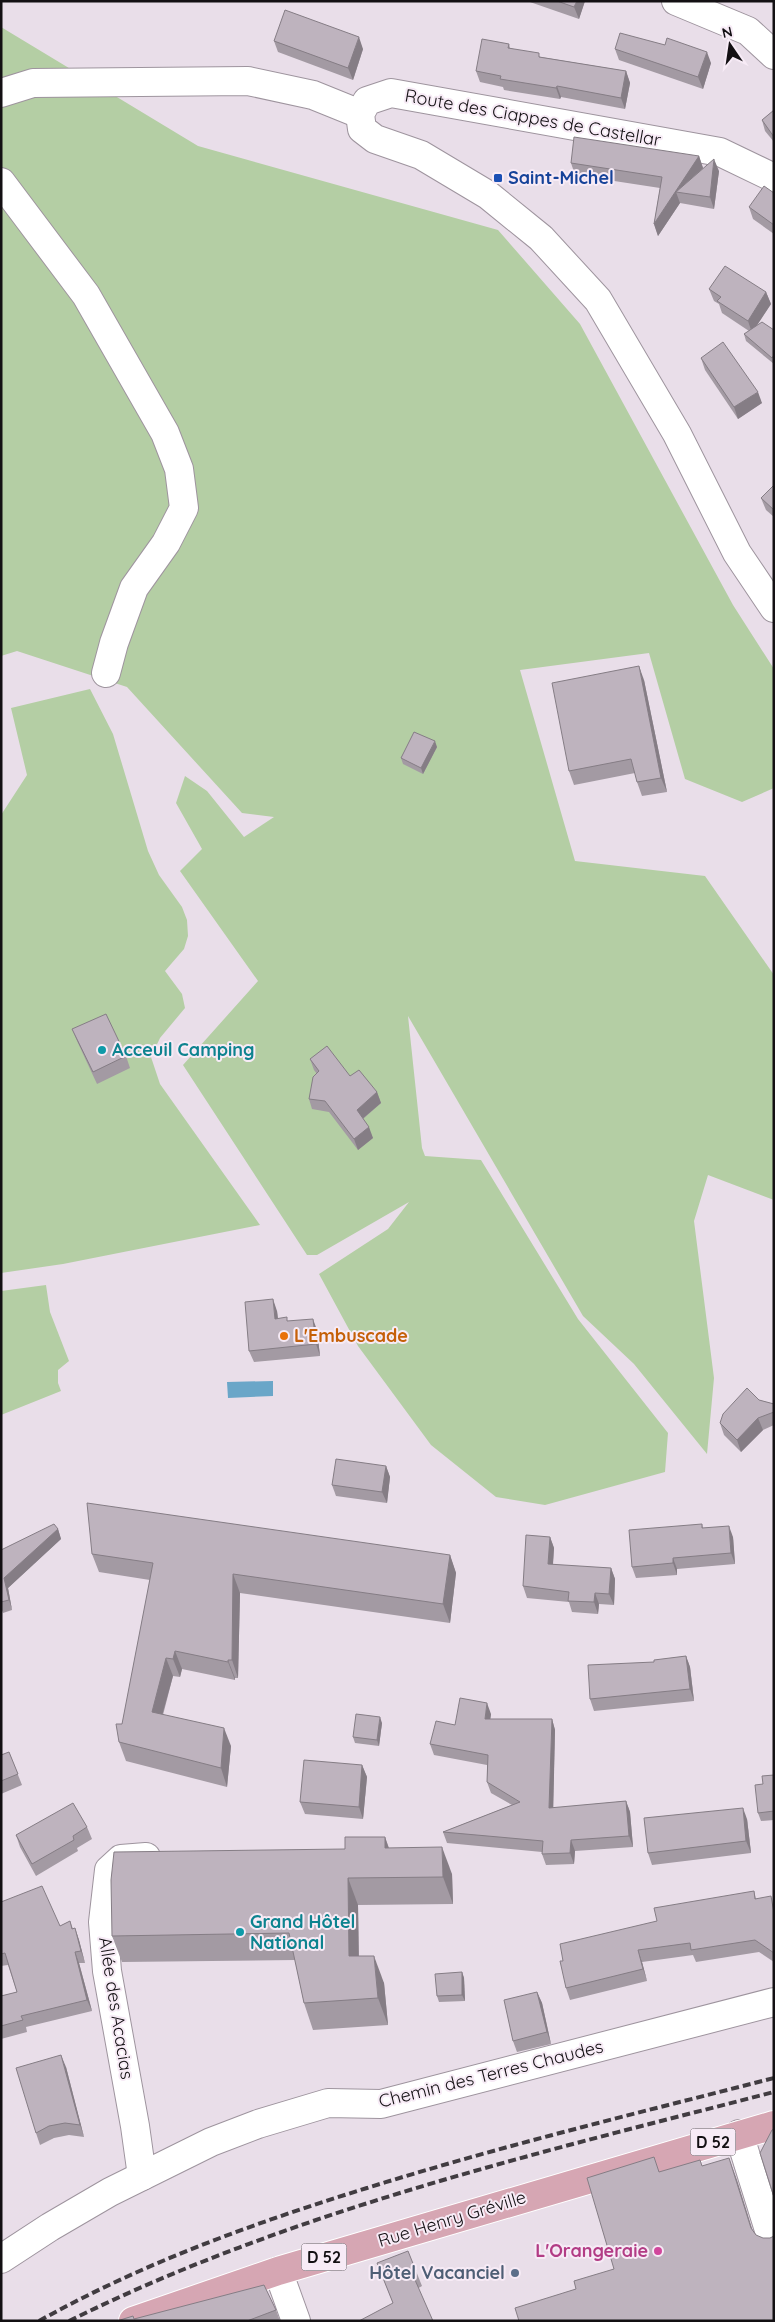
<svg xmlns="http://www.w3.org/2000/svg" width="775" height="2322" font-family="Quicksand,sans-serif">
<style>
.green{fill:#b4cea4}
.water{fill:#6aa6c8}
.lines{fill:none;stroke-linecap:round;stroke-linejoin:round}
.minor-casing{stroke:#9e949e;stroke-width:30}
.primary-casing{stroke:#fff;stroke-width:30}
.minor{stroke:#fff;stroke-width:28}
.primary{stroke:#d6a6b3;stroke-width:28}
.rail{stroke:#413c41;stroke-width:4;stroke-dasharray:8 4;stroke-linecap:butt}
.wall{fill:#a39aa3}
.shaded-wall{fill:#857d85}
.building{fill:#beb3be;stroke:#857d85}
.transit-dot{fill:#1a4fb4;stroke:#f7ebf6;stroke-width:2}
.culture-dot{fill:#0f9aa8;stroke:#f7ebf6;stroke-width:2}
.food-dot{fill:#e8710a;stroke:#f7ebf6;stroke-width:2}
.hotel-dot{fill:#d1479c;stroke:#f7ebf6;stroke-width:2}
.service-dot{fill:#5c6f8a;stroke:#f7ebf6;stroke-width:2}
.labels{text-anchor:middle;stroke-width:4;stroke-linejoin:round;paint-order:stroke}
.shield{fill:#f7ebf6;stroke:#575257;stroke-width:1}
.shield-label{font-size:16px;font-weight:bold;fill:#131013}
.street-label{font-size:18px;fill:#131013;stroke:#f7ebf6}
.transit-label{font-size:18px;font-weight:bold;fill:#164399;stroke:#f7ebf6;text-anchor:start}
.culture-label{font-size:18px;font-weight:bold;fill:#0d838f;stroke:#f7ebf6;text-anchor:start}
.food-label{font-size:18px;font-weight:bold;fill:#c56008;stroke:#f7ebf6;text-anchor:start}
.hotel-label{font-size:18px;font-weight:bold;fill:#b23c85;stroke:#f7ebf6;text-anchor:end}
.service-label{font-size:18px;font-weight:bold;fill:#4e5e75;stroke:#f7ebf6;text-anchor:end}
</style>
<rect width="100%" height="100%" fill="#e9dee9"/>
<g class="green">
<path d="M1,27L198,146L498,230L580,324L733,605L774,669V788L742,802L685,779L649,653L520,670L575,861L705,876L774,975V1200L708,1175L694,1221L714,1378L707,1454L634,1364L583,1316L408,1016L422,1148L425,1156L481,1160L578,1319L668,1433L665,1472L545,1505L496,1497L431,1445L358,1346L319,1274L388,1229L409,1202L317,1255H307L183,1065L258,981L180,871L202,849L176,803L185,776L207,791L244,837L274,817L242,813L127,687L17,651L1,656Z"/>
<path d="M90,689L113,734L148,851L159,875L182,907L187,920L188,936L184,949L165,971L182,994L185,1008L160,1038L151,1057L160,1084L260,1225L63,1264L1,1273V815L27,775L11,708Z"/>
<path d="M46,1285L50,1312L69,1361L58,1370V1383L61,1391L1,1415V1291Z"/>
</g>
<path class="water" d="M273,1381V1396L228,1398L227,1382Z"/>
<g class="lines">
<g class="minor-casing">
<g id="minor">
<path d="M676,1L748,31L774,55"/>
<path d="M1,93L33,83L248,81L313,95L360,114"/>
<path d="M774,178L720,152L391,93L367,101L360,114L362,129L375,139L421,155L488,195L541,238L598,300L677,434L737,553L774,608"/>
<path d="M1,182L86,295L165,433L179,469L184,508L166,543L134,588L114,643L106,673"/>
<path d="M739,2134L774,2246"/>
<path d="M142,2176L135,2126L107,1971L103,1922L109,1870L121,1859L146,1857"/>
<path d="M1,2259L50,2227L110,2192L211,2142L258,2124L328,2103L381,2104L774,2002"/>
<path d="M278,2271L296,2321"/>
</g>
</g>
<g class="primary-casing">
<path id="primary" d="M133,2321L278,2271L774,2125"/>
</g>
<use href="#minor" class="minor"/>
<use href="#primary" class="primary"/>
<g class="rail">
<path d="M39,2321C143,2263 254,2223 367,2188C501,2146 638,2113 774,2078"/>
<path d="M69,2321C291,2211 534,2154 774,2092"/>
</g>
</g>
<g class="wall">
<path d="M527,1H585L579,19Z"/>
<path d="M274,41L363,49L353,80L278,52Z"/>
<path d="M509,44L510,48L541,57L626,71L630,83L625,109L561,97L560,99L504,90L503,87L480,82L476,71Z"/>
<path d="M615,49L711,63L703,89L619,60Z"/>
<path d="M774,110V142L765,131L762,120Z"/>
<path d="M699,156L703,168L719,171L714,209L680,203L658,236L654,224L660,188L575,175L571,163Z"/>
<path d="M774,193V234L753,219L749,207Z"/>
<path d="M709,289L766,292L771,304L756,326L774,330V364L746,341L744,334L749,331L722,313L719,304L714,301Z"/>
<path d="M701,358L762,403L738,419L705,370Z"/>
<path d="M774,485V517L766,510L761,498Z"/>
<path d="M644,680L667,792L642,796L637,782L635,773L574,785L569,771Z"/>
<path d="M437,747L423,774L403,764L401,758Z"/>
<path d="M72,1029L126,1056L130,1068L97,1084L77,1041Z"/>
<path d="M310,1059L350,1076L377,1092L381,1103L363,1119L373,1138L358,1150L329,1112L312,1109L309,1099L317,1074L314,1070Z"/>
<path d="M277,1311L278,1318L317,1330L320,1356L254,1362L249,1351Z"/>
<path d="M759,1400L774,1404V1425L763,1430L741,1452L724,1435L720,1423Z"/>
<path d="M386,1466L390,1477L387,1503L336,1496L332,1485Z"/>
<path d="M702,1524L703,1528L733,1537L735,1564L677,1569V1575L636,1578L632,1567Z"/>
<path d="M58,1529L61,1539L8,1588L12,1610L3,1613L1,1608V1550Z"/>
<path d="M550,1537L554,1548L553,1565L611,1568L615,1579L614,1605L599,1604L598,1614L572,1612L569,1602L527,1598L523,1586Z"/>
<path d="M92,1554L450,1555L456,1573L450,1623L240,1593L238,1678H235V1680L182,1669L180,1677L173,1676L163,1715L231,1746L227,1787L126,1761L119,1742L150,1580L99,1572Z"/>
<path d="M686,1656L690,1667L694,1701L594,1711L590,1699L654,1662Z"/>
<path d="M491,1714L490,1719H552L555,1730L553,1808L626,1801L630,1812L633,1847L575,1851L574,1864L546,1865L542,1854V1852L447,1843L443,1832L512,1805L491,1793L487,1782V1765L434,1755L430,1744L455,1725Z"/>
<path d="M382,1723L379,1746L355,1743L353,1737Z"/>
<path d="M9,1752L22,1785L1,1794V1755Z"/>
<path d="M362,1765L367,1777L363,1819L305,1814L300,1802Z"/>
<path d="M774,1775V1820L761,1821L758,1813L763,1784Z"/>
<path d="M747,1819L751,1853L652,1865L648,1853Z"/>
<path d="M87,1827L92,1839L77,1848L78,1851L36,1876L20,1847L16,1835Z"/>
<path d="M385,1837L389,1848L452,1874L453,1904L358,1905L359,1956L384,1983L388,2025L313,2030L304,2003L295,1960L122,1962L112,1936L345,1849Z"/>
<path d="M754,1891L756,1899L774,1905V1962L759,1952L696,1962L693,1955L642,1962L647,1981L570,2000L566,1988L563,1961L657,1921Z"/>
<path d="M1,1902L60,1926L70,1921L73,1929L75,1928L79,1940L85,1963H79L92,2011L26,2027L27,2032L1,2039V1996L17,1992L8,1965L1,1966Z"/>
<path d="M462,1972L464,1978L465,2001L439,2002L437,1996Z"/>
<path d="M537,1992L542,2003L551,2044L517,2052L513,2041Z"/>
<path d="M66,2067L84,2137L69,2135L54,2138L40,2145L36,2133Z"/>
<path d="M377,2263L416,2271L422,2286L393,2303Z"/>
<path d="M276,2310L280,2321H117L134,2319Z"/>
</g>
<g class="shaded-wall">
<path d="M577,1H585L579,19L574,7Z"/>
<path d="M359,37L363,49L353,80L348,68Z"/>
<path d="M707,52L711,63L703,89L698,77Z"/>
<path d="M626,71L630,83L625,109L621,98Z"/>
<path d="M557,86L561,97L560,99L556,88Z"/>
<path d="M699,156L703,168L676,192L680,203L658,236L654,224Z"/>
<path d="M714,159L719,171L714,209L710,197Z"/>
<path d="M766,292L771,304L752,333L748,321Z"/>
<path d="M758,392L762,403L738,419L734,407Z"/>
<path d="M639,666L644,680L667,792L661,778Z"/>
<path d="M435,741L437,747L423,774L421,768Z"/>
<path d="M377,1092L381,1103L361,1120L357,1110Z"/>
<path d="M369,1127L373,1138L358,1150L354,1139Z"/>
<path d="M273,1299L277,1311L279,1330L275,1319Z"/>
<path d="M313,1319L317,1330L320,1356L316,1344Z"/>
<path d="M758,1418L763,1430L741,1452L737,1440Z"/>
<path d="M386,1466L390,1477L387,1503L382,1492Z"/>
<path d="M729,1526L733,1537L735,1564L731,1553Z"/>
<path d="M58,1529L61,1539L8,1588L12,1610L9,1600L4,1578Z"/>
<path d="M550,1537L554,1548L552,1576L548,1564Z"/>
<path d="M450,1555L456,1573L450,1623L443,1604Z"/>
<path d="M673,1558L677,1569V1575L673,1563Z"/>
<path d="M611,1568L615,1579L614,1605L609,1594Z"/>
<path d="M233,1574L240,1593L238,1678L232,1660Z"/>
<path d="M595,1593L599,1604L598,1614L594,1602Z"/>
<path d="M175,1651L182,1669L180,1677L173,1659Z"/>
<path d="M686,1656L690,1667L694,1701L690,1689Z"/>
<path d="M166,1658L173,1676L158,1730L152,1712Z"/>
<path d="M228,1660L235,1678V1680L228,1662Z"/>
<path d="M487,1703L491,1714L489,1730L485,1719Z"/>
<path d="M380,1717L382,1723L379,1746L377,1740Z"/>
<path d="M552,1719L555,1730L553,1819L549,1808Z"/>
<path d="M224,1728L231,1746L227,1787L221,1768Z"/>
<path d="M362,1765L367,1777L363,1819L359,1807Z"/>
<path d="M626,1801L630,1812L633,1847L629,1836Z"/>
<path d="M743,1808L747,1819L751,1853L746,1841Z"/>
<path d="M385,1837L394,1864L385,1848Z"/>
<path d="M571,1840L575,1851L574,1864L570,1853Z"/>
<path d="M442,1847L452,1874L453,1904L443,1877Z"/>
<path d="M348,1878L358,1905L359,1982L349,1956Z"/>
<path d="M75,1928L79,1940L85,1963L81,1951Z"/>
<path d="M638,1950L642,1962L647,1981L643,1969Z"/>
<path d="M75,1952L79,1963L92,2011L87,2000Z"/>
<path d="M374,1956L384,1983L388,2025L378,1998Z"/>
<path d="M462,1972L464,1978L465,2001L462,1995Z"/>
<path d="M537,1992L542,2003L551,2044L547,2032Z"/>
<path d="M61,2055L66,2067L84,2137L80,2125Z"/>
<path d="M729,2158L737,2180L759,2251L751,2228Z"/>
</g>
<g class="building">
<path d="M557,1H577L574,7Z"/>
<path d="M285,10L359,37L348,68L274,41Z"/>
<path d="M620,33L665,45L667,38L707,52L698,77L615,49Z"/>
<path d="M482,39L509,44L508,48L539,53V57L626,71L621,98L557,86L556,88L500,79L501,76L476,71Z"/>
<path d="M774,110V137L762,120Z"/>
<path d="M574,137L699,156L654,224L662,177L571,163Z"/>
<path d="M714,159L710,197L676,192Z"/>
<path d="M764,186L774,193V225L749,207Z"/>
<path d="M725,266L766,292L748,321L717,301L721,297L709,289Z"/>
<path d="M762,322L774,330V355L772,358L744,334Z"/>
<path d="M723,342L758,392L734,407L701,358Z"/>
<path d="M774,485V510L761,498Z"/>
<path d="M639,666L661,778L637,782L631,759L569,771L552,683Z"/>
<path d="M414,732L435,741L421,768L401,758Z"/>
<path d="M106,1014L126,1056L93,1072L72,1029Z"/>
<path d="M327,1046L350,1076L359,1070L377,1092L357,1110L369,1127L354,1139L325,1101L309,1099L313,1077L319,1071L310,1059Z"/>
<path d="M273,1299L275,1319L287,1317V1321L313,1319L316,1344L249,1351L245,1302Z"/>
<path d="M747,1388L759,1400L774,1404V1412L758,1418L737,1440L720,1423L723,1414Z"/>
<path d="M336,1459L386,1466L382,1492L332,1485Z"/>
<path d="M87,1503L450,1555L443,1604L233,1574L232,1660H228V1662L175,1651L173,1659L166,1658L152,1712L224,1728L221,1768L119,1742L116,1724H122L153,1563L92,1554Z"/>
<path d="M54,1524L58,1529L4,1578L9,1600L1,1602V1550Z"/>
<path d="M702,1524V1528L729,1526L731,1553L673,1558V1563L632,1567L629,1530Z"/>
<path d="M526,1535L550,1537L548,1564L611,1568L609,1594L595,1593L594,1602L568,1601L569,1592L523,1586Z"/>
<path d="M686,1656L690,1689L590,1699L588,1665L654,1662V1660Z"/>
<path d="M460,1698L487,1703L485,1719H552L549,1808L626,1801L629,1836L571,1840L570,1853L542,1854L543,1841L443,1832L520,1802L487,1782L488,1755L430,1744L436,1721L455,1725Z"/>
<path d="M356,1714L380,1717L377,1740L353,1737Z"/>
<path d="M9,1752L18,1774L1,1781V1755Z"/>
<path d="M304,1760L362,1765L359,1807L300,1802Z"/>
<path d="M774,1775V1811L758,1813L755,1785L763,1784L762,1776Z"/>
<path d="M73,1803L87,1827L73,1836L74,1840L32,1864L16,1835Z"/>
<path d="M743,1808L746,1841L648,1853L644,1818Z"/>
<path d="M345,1837H385V1848L442,1847L443,1877L348,1878L349,1956H374L378,1998L304,2003L289,1933L112,1936L111,1880L114,1852L345,1849Z"/>
<path d="M42,1886L60,1926L70,1921L72,1929L75,1928L81,1951L75,1952L87,2000L21,2016L23,2020L1,2026V1996L17,1992L5,1953L1,1954V1902Z"/>
<path d="M754,1891L755,1899L771,1896L774,1913V1953L755,1940L691,1950L690,1943L638,1950L643,1969L566,1988L560,1961H563L560,1944L657,1921L654,1908Z"/>
<path d="M462,1972V1995L437,1996L435,1974Z"/>
<path d="M537,1992L547,2032L513,2041L504,2000Z"/>
<path d="M61,2055L80,2125L65,2123L49,2126L36,2133L16,2068Z"/>
<path d="M774,2129V2197L760,2153L772,2130Z"/>
<path d="M654,2157L659,2172L700,2160L702,2166L729,2158L751,2228L756,2235L763,2238H770L774,2236V2321H519L515,2308L576,2289L574,2281L614,2269L587,2178Z"/>
<path d="M408,2251L416,2271L412,2273L433,2321H359L393,2303L377,2263Z"/>
<path d="M264,2285L276,2310L247,2321H117L133,2316L134,2319Z"/>
</g>
<rect class="transit-dot" x="493" y="173" width="10" height="10" rx="2.5"/>
<g class="culture-dot">
<circle cx="102" cy="1050" r="5"/>
<circle cx="240" cy="1932" r="5"/>
</g>
<circle class="food-dot" cx="284" cy="1336" r="5"/>
<circle class="hotel-dot" cx="658" cy="2251" r="5"/>
<circle class="service-dot" cx="515" cy="2273" r="5"/>
<g class="labels">
<g class="shield">
<rect x="690.5" y="2128.5" width="45" height="27" rx="4"/>
<rect x="301.5" y="2243.5" width="45" height="27" rx="4"/>
</g>
<g class="shield-label">
<text x="713" y="2148">D 52</text>
<text x="324" y="2263">D 52</text>
</g>
<g class="street-label">
<text transform="translate(533 118) rotate(10)" y="6">Route des Ciappes de Castellar</text>
<text transform="translate(116 2008) rotate(81)" y="6">Allée des Acacias</text>
<text transform="translate(491 2074) rotate(-14)" y="6">Chemin des Terres Chaudes</text>
<text transform="translate(452 2219) rotate(-17)" y="6">Rue Henry Gréville</text>
</g>
<g class="transit-label">
<text x="508" y="184">Saint-Michel</text>
</g>
<g class="culture-label">
<text x="112" y="1056">Acceuil Camping</text>
<text x="250" y="1928">Grand Hôtel<tspan x="250" dy="21">National</tspan></text>
</g>
<g class="food-label">
<text x="294" y="1342">L'Embuscade</text>
</g>
<g class="hotel-label">
<text x="648" y="2257">L'Orangeraie</text>
</g>
<g class="service-label">
<text x="505" y="2279">Hôtel Vacanciel</text>
</g>
</g>
<rect width="775" height="2322" fill="none" stroke="#131013" stroke-width="5"/>
<g transform="translate(730 45) rotate(347)" stroke="#f7ebf6" stroke-width="4" paint-order="stroke">
<path d="M0-4L9 19L0 12L-9 19Z" fill="#131013"/>
<text y="-8" font-size="14" font-weight="bold" text-anchor="middle" fill="#131013">N</text>
</g>
</svg>
